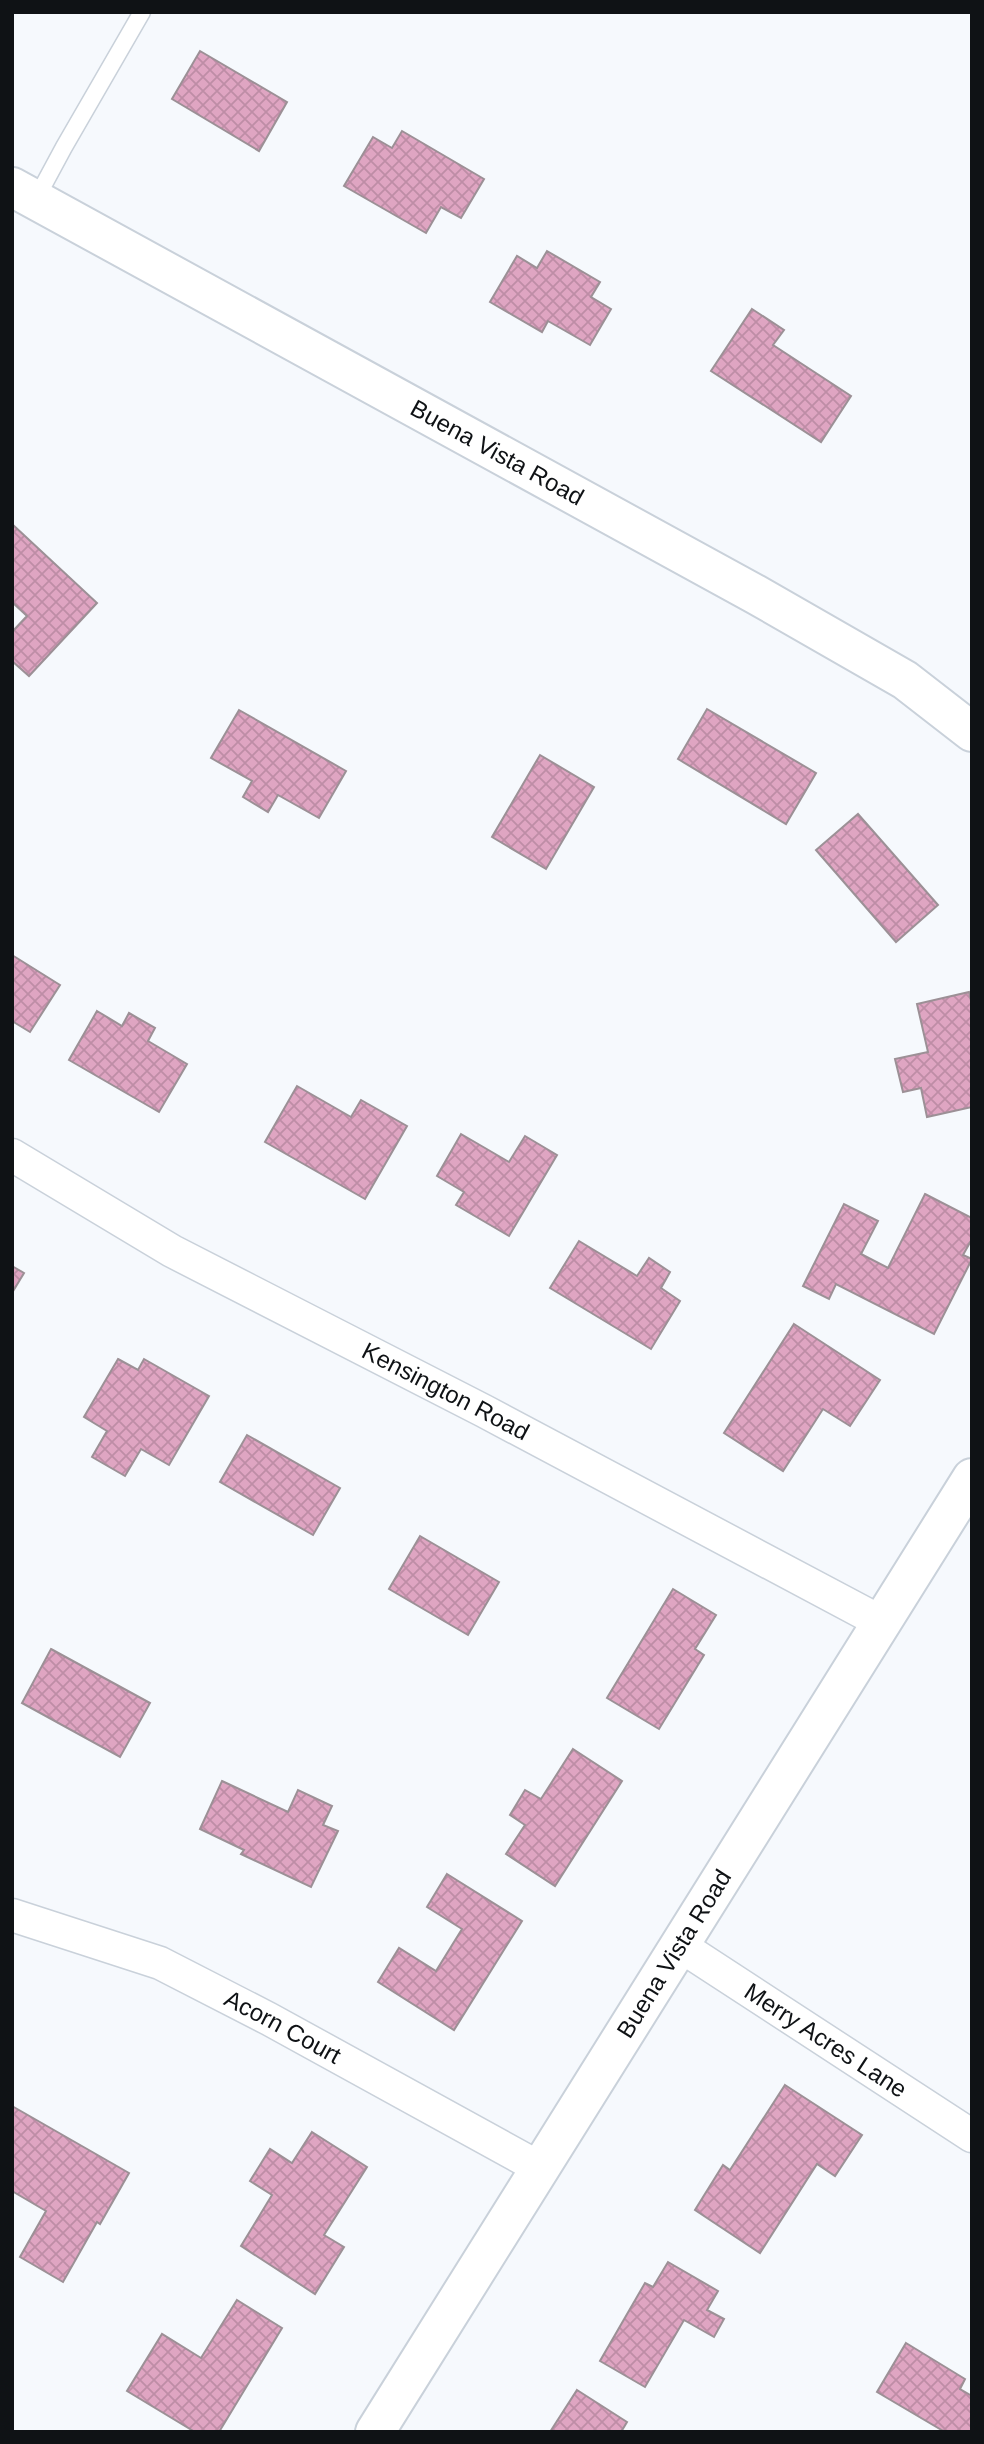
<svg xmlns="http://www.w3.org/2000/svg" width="984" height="2444" font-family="Arial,sans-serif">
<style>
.building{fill:url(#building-cross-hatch);stroke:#9c9096;stroke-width:2}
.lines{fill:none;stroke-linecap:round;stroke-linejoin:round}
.service-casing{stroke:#c9d1da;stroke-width:19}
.minor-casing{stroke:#c9d1da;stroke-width:35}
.tertiary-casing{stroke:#c9d1da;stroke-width:42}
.service{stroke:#fff;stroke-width:16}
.minor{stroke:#fff;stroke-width:32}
.tertiary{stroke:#fff;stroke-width:38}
.labels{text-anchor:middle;stroke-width:7;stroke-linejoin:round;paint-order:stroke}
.street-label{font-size:24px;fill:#0f1215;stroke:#fff}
</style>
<defs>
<pattern id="building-cross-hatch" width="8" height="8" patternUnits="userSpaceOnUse" patternTransform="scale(1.75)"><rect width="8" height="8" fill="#dfa5c2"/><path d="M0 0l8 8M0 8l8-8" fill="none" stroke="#be8da6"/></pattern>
</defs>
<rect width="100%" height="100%" fill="#f6f9fd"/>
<g class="building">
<path d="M200,51L287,102L259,151L172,99Z"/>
<path d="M402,131L484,179L461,218L441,207L426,233L344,186L373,137L392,148Z"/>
<path d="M547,251L600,282L591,297L611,309L590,345L548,321L542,332L490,302L517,256L537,268Z"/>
<path d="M752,309L784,330L773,345L851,396L821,442L711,371Z"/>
<path d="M12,524L97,603L29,676L12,661V632L27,616L12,602Z"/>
<path d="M707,709L816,773L786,824L678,759Z"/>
<path d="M239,710L346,771L319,818L278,795L268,812L243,797L252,781L211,758Z"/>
<path d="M540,755L594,787L546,869L492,837Z"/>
<path d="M858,814L938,905L896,942L816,850Z"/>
<path d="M12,955L60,985L30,1032L12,1021Z"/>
<path d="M969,992L972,1005V1107L927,1117L921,1088L903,1092L895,1059L928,1052L917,1004Z"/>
<path d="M97,1011L122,1026L129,1013L155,1028L148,1041L187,1064L159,1112L69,1060Z"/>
<path d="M297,1086L351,1117L361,1100L407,1126L365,1199L265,1142Z"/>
<path d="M461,1134L509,1162L525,1136L557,1155L509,1236L456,1205L464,1192L437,1176Z"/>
<path d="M925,1194L972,1218V1239L963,1255L972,1259L934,1334L836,1284L829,1299L803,1286L844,1204L878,1221L861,1254L888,1268Z"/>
<path d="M579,1241L637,1276L649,1258L670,1272L661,1288L680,1301L651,1349L550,1288Z"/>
<path d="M12,1266L24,1273L12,1293Z"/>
<path d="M794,1324L880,1380L850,1426L823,1409L783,1471L724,1433Z"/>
<path d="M118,1359L138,1370L144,1359L209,1396L169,1465L141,1449L125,1476L92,1457L107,1431L84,1417Z"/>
<path d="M247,1435L340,1488L313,1535L220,1482Z"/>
<path d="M420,1536L499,1582L468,1635L389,1589Z"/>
<path d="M673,1589L716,1615L695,1649L704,1655L659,1729L607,1698Z"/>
<path d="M51,1649L150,1703L120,1757L22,1703Z"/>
<path d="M573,1749L622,1781L555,1886L506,1854L525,1825L510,1815L525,1790L541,1799Z"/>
<path d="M222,1781L288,1812L298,1790L332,1806L323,1825L338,1831L311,1887L241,1854L244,1850L200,1829Z"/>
<path d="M447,1874L522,1921L454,2030L378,1982L399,1948L436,1971L462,1929L427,1907Z"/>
<path d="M785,2085L862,2135L835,2176L817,2164L760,2253L695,2210L723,2165L730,2170Z"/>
<path d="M12,2106L129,2173L100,2224L97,2222L63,2282L20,2257L46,2211L12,2191Z"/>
<path d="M312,2132L367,2167L324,2235L344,2247L315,2294L241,2246L272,2195L250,2181L270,2149L292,2163Z"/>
<path d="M668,2262L718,2291L707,2310L724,2319L714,2337L684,2320L645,2387L600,2361L645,2283L653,2287Z"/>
<path d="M237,2300L282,2328L219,2432H195L127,2391L162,2334L201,2358Z"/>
<path d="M906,2343L965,2379L960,2389L972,2396V2432H945L877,2392Z"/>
<path d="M577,2390L627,2422L621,2432H550Z"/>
</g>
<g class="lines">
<g class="service-casing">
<path id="service" d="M36,199L64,147L142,12"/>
</g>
<g class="minor-casing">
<g id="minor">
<path id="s1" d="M12,1155L172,1251L484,1411L881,1622"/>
<path id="s2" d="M12,1915L160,1963L269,2019L540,2168"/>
<path id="s3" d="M679,1945L972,2136"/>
</g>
</g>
<g class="tertiary-casing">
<g id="tertiary">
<path id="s4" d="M12,187L755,594L905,680L972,732"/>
<path id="s5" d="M375,2432L972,1478"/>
</g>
</g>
<use href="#service" class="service"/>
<use href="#minor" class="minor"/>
<use href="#tertiary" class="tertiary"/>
</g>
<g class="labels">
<g class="street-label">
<text dy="8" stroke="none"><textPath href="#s4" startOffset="553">Buena Vista Road</textPath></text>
<text dy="8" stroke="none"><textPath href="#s1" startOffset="494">Kensington Road</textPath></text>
<text dy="8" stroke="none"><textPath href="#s5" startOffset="564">Buena Vista Road</textPath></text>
<text dy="8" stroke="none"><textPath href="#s2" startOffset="294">Acorn Court</textPath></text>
<text dy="8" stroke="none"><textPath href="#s3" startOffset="175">Merry Acres Lane</textPath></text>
</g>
</g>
<rect width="984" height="2444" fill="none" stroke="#0f1215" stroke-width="28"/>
</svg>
